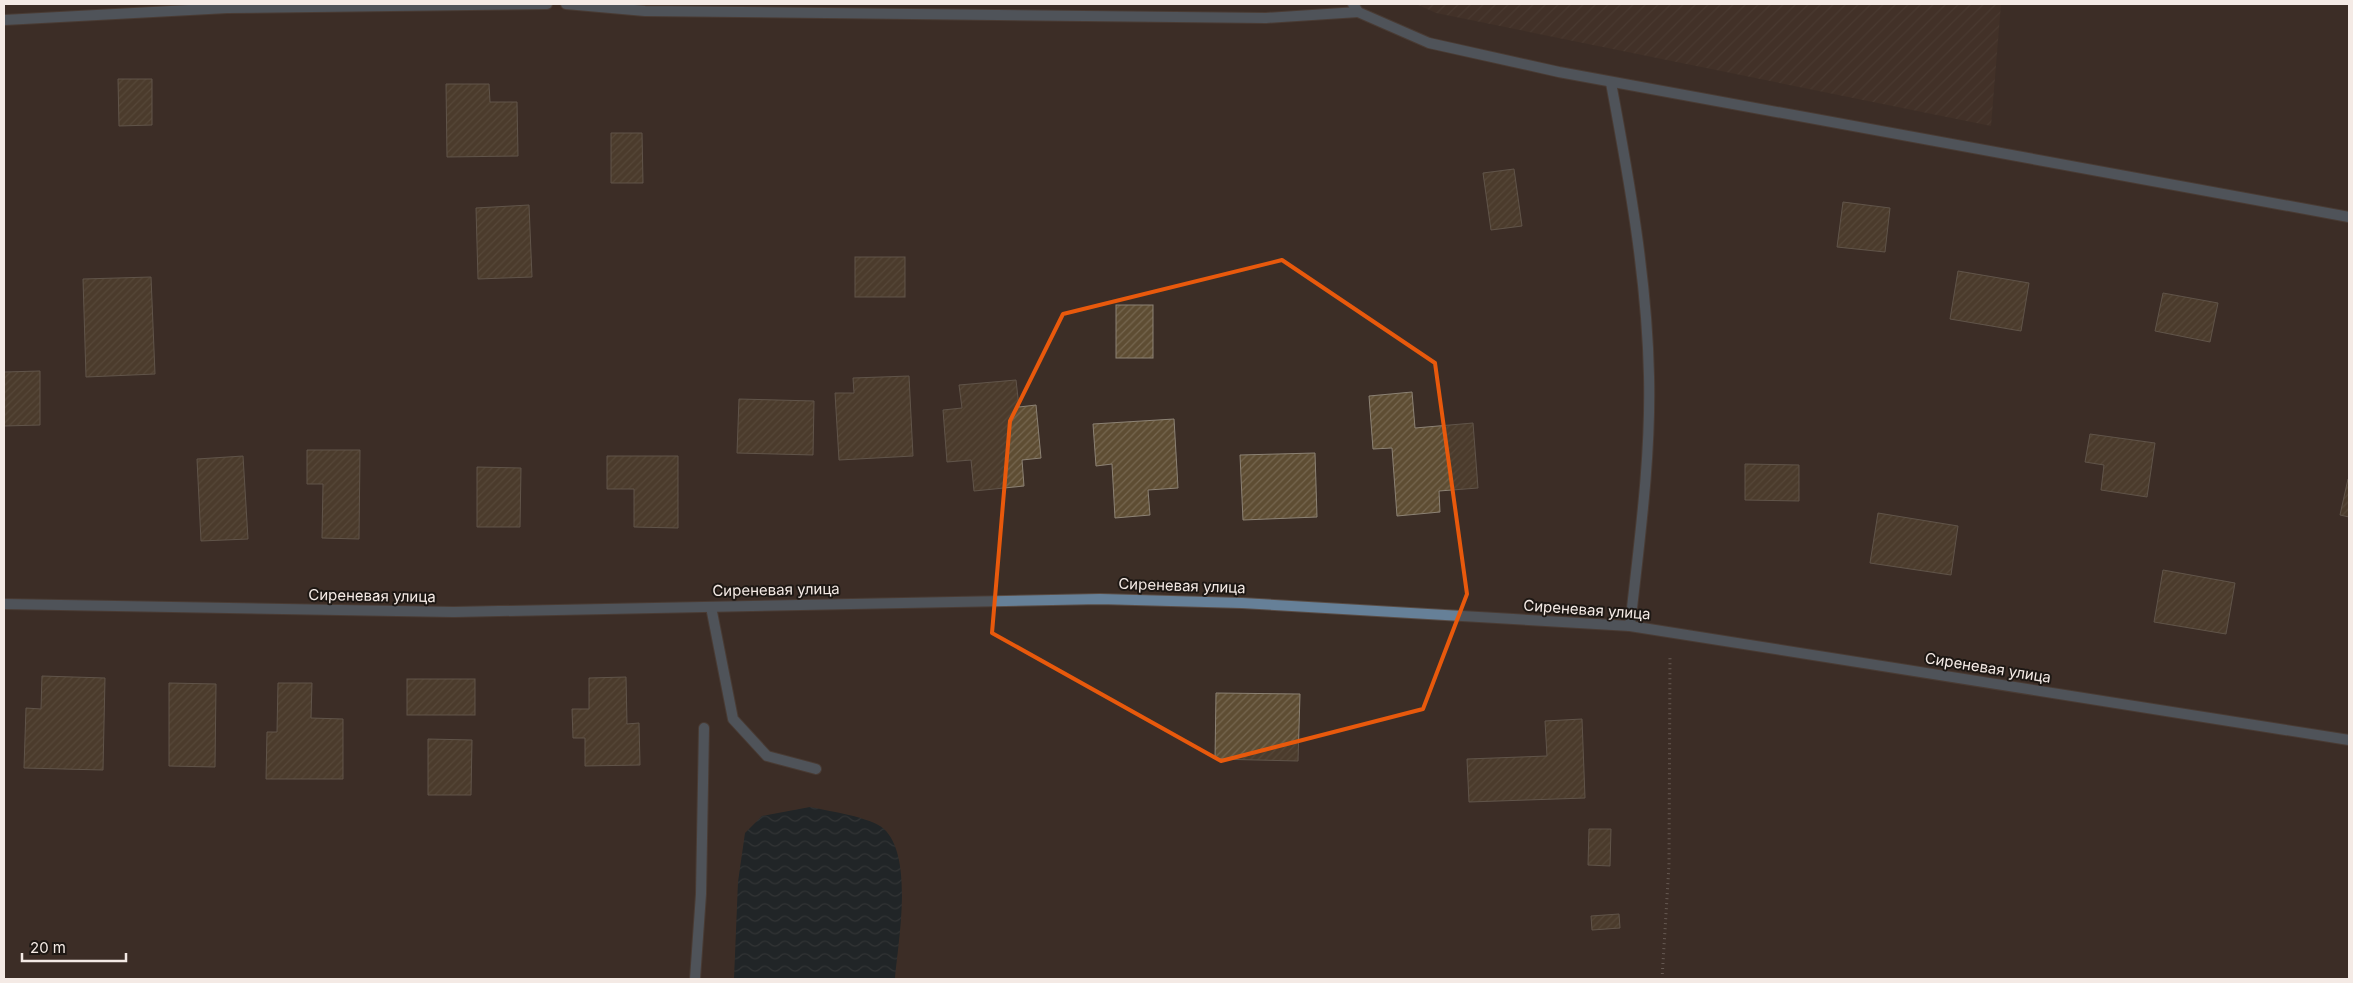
<svg xmlns="http://www.w3.org/2000/svg" width="2353" height="983" font-family="Inter,sans-serif">
<style>
.industrial{fill:url(#industrial-furrows)}
.water{fill:url(#water-waves)}
.building{fill:url(#building-hatch);stroke:#8c8274}
.lines{fill:none;stroke-linecap:round;stroke-linejoin:round}
.service-casing{stroke:#594c45;stroke-width:12}
.minor-casing{stroke:#594c45;stroke-width:12}
.path{stroke:#9a8e88;stroke-width:3;stroke-dasharray:1 4;stroke-linecap:butt}
.service{stroke:#668098;stroke-width:10}
.minor{stroke:#668098;stroke-width:10}
.marked{fill:none;stroke:#e8590c;stroke-width:4;stroke-linejoin:round}
.labels{text-anchor:middle;stroke-width:4;stroke-linejoin:round;paint-order:stroke}
.street-label{font-size:15px;fill:#f4eae5;stroke:#1e1814}
</style>
<defs>
<pattern id="industrial-furrows" width="10" height="10" patternUnits="userSpaceOnUse" patternTransform="scale(1.25)"><rect width="10" height="10" fill="#49352a"/><path d="M-1 1l2-2M0 10L10 0M9 11l2-2" fill="none" stroke="#5b493e"/></pattern>
<pattern id="water-waves" width="16" height="10" patternUnits="userSpaceOnUse" patternTransform="scale(1.25)"><rect width="16" height="10" fill="#001b28"/><path d="M0 5q4-4 8 0t8 0" fill="none" stroke="#263c47"/></pattern>
<pattern id="building-hatch" width="6" height="6" patternUnits="userSpaceOnUse" patternTransform="scale(1.25)"><rect width="6" height="6" fill="#5e4d33"/><path d="M-1 1l2-2M0 6l6-6M5 7l2-2" fill="none" stroke="#766750"/></pattern>
</defs>
<rect width="100%" height="100%" fill="#3c2e26"/>
<path class="industrial" d="M1416,4H2001L1991,126L1436,13Z"/>
<path class="water" d="M810,807C828,811 871,817 884,829C914,857 898,942 895,979H734L738,882L745,833L762,816Z"/>
<g class="building">
<path d="M118,79H152V125L119,126Z"/>
<path d="M446,84H489L490,102H517L518,156L447,157Z"/>
<path d="M611,133H642L643,183H611Z"/>
<path d="M1514,169L1522,226L1491,230L1483,173Z"/>
<path d="M1843,202L1890,208L1885,252L1837,247Z"/>
<path d="M529,205L532,277L478,279L476,208Z"/>
<rect x="855" y="257" width="50" height="40"/>
<path d="M1958,271L2029,283L2021,331L1950,319Z"/>
<path d="M151,277L155,374L86,377L83,279Z"/>
<path d="M2163,293L2218,303L2210,342L2155,331Z"/>
<rect x="1116" y="305" width="37" height="53"/>
<path d="M40,371V425L4,426V372Z"/>
<path d="M909,376L913,456L839,460L835,393H854L853,378Z"/>
<path d="M1016,380L1019,407L1036,405L1041,458L1022,460L1024,486L974,491L971,460L947,462L943,410L962,408L959,385Z"/>
<path d="M1412,392L1415,428L1473,423L1478,488L1439,491L1440,512L1397,516L1392,448L1373,449L1369,396Z"/>
<path d="M739,399L814,401L813,455L737,453Z"/>
<path d="M1174,419L1178,488L1148,490L1150,515L1115,518L1112,464L1096,466L1093,424Z"/>
<path d="M2090,434L2155,443L2147,497L2101,490L2104,465L2085,462Z"/>
<path d="M307,450H360L359,539L322,538L323,484H307Z"/>
<path d="M1315,453L1317,517L1243,520L1240,455Z"/>
<path d="M243,456L248,539L201,541L197,459Z"/>
<path d="M607,456H678V528L634,527V489H607Z"/>
<path d="M1745,464L1799,465V501L1745,500Z"/>
<path d="M477,467L521,468L520,527H477Z"/>
<path d="M2348,479H2349V517L2340,515Z"/>
<path d="M1878,513L1958,526L1951,575L1870,563Z"/>
<path d="M2163,570L2235,583L2226,634L2154,622Z"/>
<path d="M42,676L105,678L103,770L24,768L26,708L41,709Z"/>
<path d="M626,677L627,724L639,723L640,765L585,766V738H573L572,709H589V678Z"/>
<rect x="407" y="679" width="68" height="36"/>
<path d="M169,683L216,684L215,767L169,766Z"/>
<path d="M278,683H312L311,718L343,719V779H266L267,732H277Z"/>
<path d="M1216,693L1300,694L1298,761L1215,759Z"/>
<path d="M1582,719L1585,798L1469,802L1467,759L1547,756L1545,721Z"/>
<path d="M428,739L472,740L471,795H428Z"/>
<path d="M1589,829H1611L1610,866L1588,865Z"/>
<path d="M1619,914L1620,928L1592,930L1591,916Z"/>
</g>
<g class="lines">
<g class="service-casing">
<g id="service">
<path d="M711,607L733,719L767,756L816,769"/>
<path d="M695,979L701,894L704,728"/>
</g>
</g>
<g class="minor-casing">
<g id="minor">
<path d="M566,4L645,11L1266,18L1358,12"/>
<path d="M1353,4L1358,12L1429,43L1559,72L2349,217"/>
<path d="M4,20L227,8L547,4"/>
<path d="M1611,83C1629,179 1647,278 1649,376C1651,460 1639,543 1630,626"/>
<path d="M4,604L454,612L1100,599L1242,603L1630,626L2349,740"/>
</g>
</g>
<path class="path" d="M1662,979L1669,865L1670,655"/>
<use href="#service" class="service"/>
<use href="#minor" class="minor"/>
</g>
<path d="M0 0H2353V983H0ZM1282,260L1435,363L1467,594L1423,709L1221,761L992,633L1010,421L1063,314Z" fill="#3c2e26" fill-opacity=".55" fill-rule="evenodd"/>
<path class="marked" d="M1282,260L1435,363L1467,594L1423,709L1221,761L992,633L1010,421L1063,314Z"/>
<g class="labels">
<g class="street-label">
<text transform="translate(1182 586) rotate(2)" y="5">Сиреневая улица</text>
<text transform="translate(776 590) rotate(-1)" y="5">Сиреневая улица</text>
<text transform="translate(372 596) rotate(1)" y="5">Сиреневая улица</text>
<text transform="translate(1587 610) rotate(4)" y="5">Сиреневая улица</text>
<text transform="translate(1988 668) rotate(9)" y="5">Сиреневая улица</text>
</g>
</g>
<rect width="2353" height="983" fill="none" stroke="#f4eae5" stroke-width="10"/>
<path d="M22 953v8h104v-8" fill="none" stroke="#f4eae5" stroke-width="2.5"/>
<text x="30" y="953" font-size="15" fill="#f4eae5" stroke="#1e1814" stroke-width="4" paint-order="stroke">20 m</text>
</svg>
